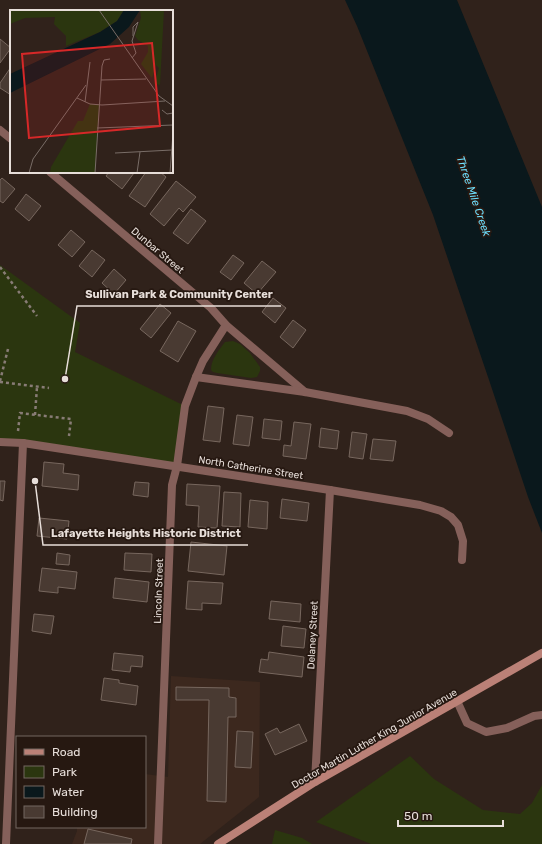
<svg xmlns="http://www.w3.org/2000/svg" width="542" height="844" font-family="Rubik,sans-serif">
<style>
.built{fill:#3c281e}
.green{fill:#2b360f}
.water{fill:#0a181c}
.building{fill:#493a32;stroke:#77675e}
.lines{fill:none;stroke-linecap:round;stroke-linejoin:round}
.path{stroke:#887c76;stroke-width:2.5;stroke-dasharray:3 3;stroke-linecap:butt}
.service{stroke:#85605a;stroke-width:8}
.minor{stroke:#85605a;stroke-width:8}
.secondary{stroke:#bb8177;stroke-width:8}
.labels{text-anchor:middle;stroke-width:3.5;stroke-linejoin:round;paint-order:stroke}
.street-label{font-size:10px;fill:#e7ded9;stroke:#261811}
.water-label{font-size:11px;font-style:italic;fill:#6ddefc;stroke:#261811}
.inset-road{fill:none;stroke:#796d67;stroke-width:1}
.view{fill:#d62828;fill-opacity:0.15;stroke:#d62828;stroke-width:2}
.inset-edge{fill:none;stroke:#e7ded9;stroke-width:2}
.leader{fill:none;stroke:#e7ded9;stroke-width:1.5}
.callout-dot{fill:#e7ded9;stroke:#261811;stroke-width:1.5}
.callout-label{font-size:11px;text-anchor:middle;font-weight:bold;fill:#e7ded9;stroke:#261811;stroke-width:3.5;stroke-linejoin:round;paint-order:stroke}
</style>
<rect width="100%" height="100%" fill="#30221b"/>
<path class="built" d="M171,676L260,682L259,797L200,844H72L77,831V827H145V774L168,777Z"/>
<g class="green">
<path d="M0,265L80,323L75,352L185,406L177,466L0,442Z"/>
<path d="M233,341L240,344L250,353L260,367V371L257,377L251,378L217,373L213,372L211,370C211,359 219,350 225,342Z"/>
<path d="M410,756L434,779L483,810L520,814L532,803L542,785V844H371L316,822Z"/>
<path d="M275,830L302,838L312,844H272Z"/>
</g>
<path class="water" d="M345,0H457L542,207V533L528,497L488,377L433,215L357,26Z"/>
<g class="building">
<path d="M0,39L11,48L0,63Z"/>
<path d="M11,67V95L0,88V83Z"/>
<path d="M109,172H133L134,173L122,189L106,176Z"/>
<path d="M146,172H160L166,177L145,207L129,196Z"/>
<path d="M2,178L15,189L3,203L0,201V180Z"/>
<path d="M176,181L196,197L183,212L179,208L164,226L150,214Z"/>
<path d="M26,194L41,206L29,221L15,209Z"/>
<path d="M191,209L206,221L188,244L173,233Z"/>
<path d="M71,230L85,242L72,257L58,245Z"/>
<path d="M92,250L105,260L92,277L79,266Z"/>
<path d="M233,255L244,263L231,280L220,272Z"/>
<path d="M262,261L276,272L257,294L244,283Z"/>
<path d="M114,269L126,280L114,294L102,283Z"/>
<path d="M273,298L286,308L275,323L262,312Z"/>
<path d="M160,304L171,313L151,338L140,329Z"/>
<path d="M293,320L306,330L293,348L280,337Z"/>
<path d="M178,321L196,331L178,362L160,351Z"/>
<path d="M208,406L224,408L220,442L203,440Z"/>
<path d="M237,415L253,417L249,446L233,444Z"/>
<path d="M264,419L282,421L280,440L262,438Z"/>
<path d="M294,422L311,424L306,459L283,456L284,445L291,446Z"/>
<path d="M321,428L339,431L337,449L319,447Z"/>
<path d="M352,432L367,434L363,459L349,457Z"/>
<path d="M373,439L396,441L393,461L370,459Z"/>
<path d="M44,462L64,464L63,473L79,475L78,490L42,486Z"/>
<path d="M0,481H5L3,501L0,500Z"/>
<path d="M135,482L149,483L148,497L133,495Z"/>
<path d="M187,484L220,486L217,528L198,527L199,506L186,505Z"/>
<path d="M224,492L241,493L240,527L222,526Z"/>
<path d="M282,499L309,503L307,521L280,518Z"/>
<path d="M250,500L268,502L267,529L248,527Z"/>
<path d="M39,518L69,521L67,539L37,536Z"/>
<path d="M191,542L227,546L224,575L188,571Z"/>
<path d="M57,553L70,555L69,565L56,564Z"/>
<path d="M125,553L152,554L151,572L124,570Z"/>
<path d="M42,568L77,572L75,589L58,587V593L39,591Z"/>
<path d="M115,578L149,582L147,602L113,598Z"/>
<path d="M188,581L223,583L221,604L202,603V610L186,609Z"/>
<path d="M271,601L301,604L300,622L269,619Z"/>
<path d="M34,614L54,616L51,634L32,631Z"/>
<path d="M283,626L306,629L304,648L281,646Z"/>
<path d="M269,652L304,657L302,677L259,672L261,659L268,660Z"/>
<path d="M114,653L143,656L142,667L131,666L130,672L112,670Z"/>
<path d="M104,678L119,680V683L138,686L136,705L101,700Z"/>
<path d="M176,687L229,688V697L236,698V717H228L226,802L207,801L209,700H176Z"/>
<path d="M299,724L307,741L275,755L265,734L277,728L280,733Z"/>
<path d="M237,731L253,732L251,768L235,767Z"/>
<path d="M88,829L132,839L131,844H84Z"/>
</g>
<g class="lines">
<g class="path">
<path d="M0,267L37,316"/>
<path d="M0,381L8,349"/>
<path d="M0,382L49,388"/>
<path d="M35,415L37,387"/>
<path d="M18,431L20,413L71,419L69,436"/>
</g>
<path class="service" d="M457,701L467,723L486,732L507,728L534,716L542,715"/>
<g class="minor">
<path d="M0,130L11,139"/>
<path d="M50,172L211,308L226,325L305,392"/>
<path d="M196,377L305,392L407,411L428,419L449,433"/>
<path d="M0,442L23,443L330,490L420,505L441,511L451,517L458,525L463,541L462,560"/>
<path d="M315,782L330,490"/>
<path d="M6,844L23,443"/>
<path d="M158,844L172,485L177,466L185,406L196,377L203,361L226,325"/>
</g>
<path class="secondary" d="M218,844L315,782L542,653"/>
</g>
<g class="labels">
<g class="street-label">
<text transform="translate(158 250) rotate(40)" y="4">Dunbar Street</text>
<text transform="translate(251 467) rotate(9)" y="4">North Catherine Street</text>
<text transform="translate(158 591) rotate(-88)" y="4">Lincoln Street</text>
<text transform="translate(312 635) rotate(-87)" y="4">Delaney Street</text>
<text transform="translate(374 738) rotate(-30)" y="4">Doctor Martin Luther King Junior Avenue</text>
</g>
<g class="water-label">
<text transform="translate(474 196) rotate(71)" y="4">Three Mile Creek</text>
</g>
</g>
<g transform="translate(10 10)">
<rect width="163" height="163" fill="#30221b"/>
<path d="M0,0H114L107,11L90,22L56,36V26L44,14L45,7L15,8L0,14ZM130,0H154L150,75L144,74L149,58L146,55L142,68L131,54L138,42V36L128,30L125,26L131,8ZM80,94H89L85,163H40L41,157L68,111H73Z" fill="#2b360f"/>
<path d="M114,0H130L119,17L100,34L0,83V64L90,22L107,11Z" fill="#0a181c"/>
<path class="inset-road" d="M89,0L149,86L163,96M122,48L126,43L122,31L128,12L123,17V26M91,70L136,69M67,88L80,94L92,95L155,91M75,92L80,52M152,100L157,104L163,103M87,118L163,115M105,143L162,140M19,163L23,149L76,75M85,163L92,56L94,50L100,49M127,163L130,142M160,163L163,123"/>
<path class="view" d="M142,33L150,116L19,128L12,44Z"/>
<rect width="163" height="163" class="inset-edge"/>
</g>
<path class="leader" d="M65 379L77 306H281M35 481L43 545H248"/>
<g class="callout-dot">
<circle cx="65" cy="379" r="4"/>
<circle cx="35" cy="481" r="4"/>
</g>
<g class="callout-label">
<text x="179" y="298">Sullivan Park &amp; Community Center</text>
<text x="146" y="537">Lafayette Heights Historic District</text>
</g>
<rect x="16" y="736" width="130" height="92" fill="#261811" stroke="#736761"/>
<rect x="24" y="749" width="20" height="6" fill="#bb8177" stroke="#736761"/>
<text x="52" y="756" font-size="12" fill="#e7ded9">Road</text>
<rect x="24" y="766" width="20" height="12" fill="#2b360f" stroke="#736761"/>
<text x="52" y="776" font-size="12" fill="#e7ded9">Park</text>
<rect x="24" y="786" width="20" height="12" fill="#0a181c" stroke="#736761"/>
<text x="52" y="796" font-size="12" fill="#e7ded9">Water</text>
<rect x="24" y="806" width="20" height="12" fill="#493a32" stroke="#736761"/>
<text x="52" y="816" font-size="12" fill="#e7ded9">Building</text>
<path d="M398 820v6h105v-6" fill="none" stroke="#e7ded9" stroke-width="2"/>
<text x="404" y="820" font-size="12" fill="#e7ded9" stroke="#261811" stroke-width="3" paint-order="stroke">50 m</text>
</svg>
